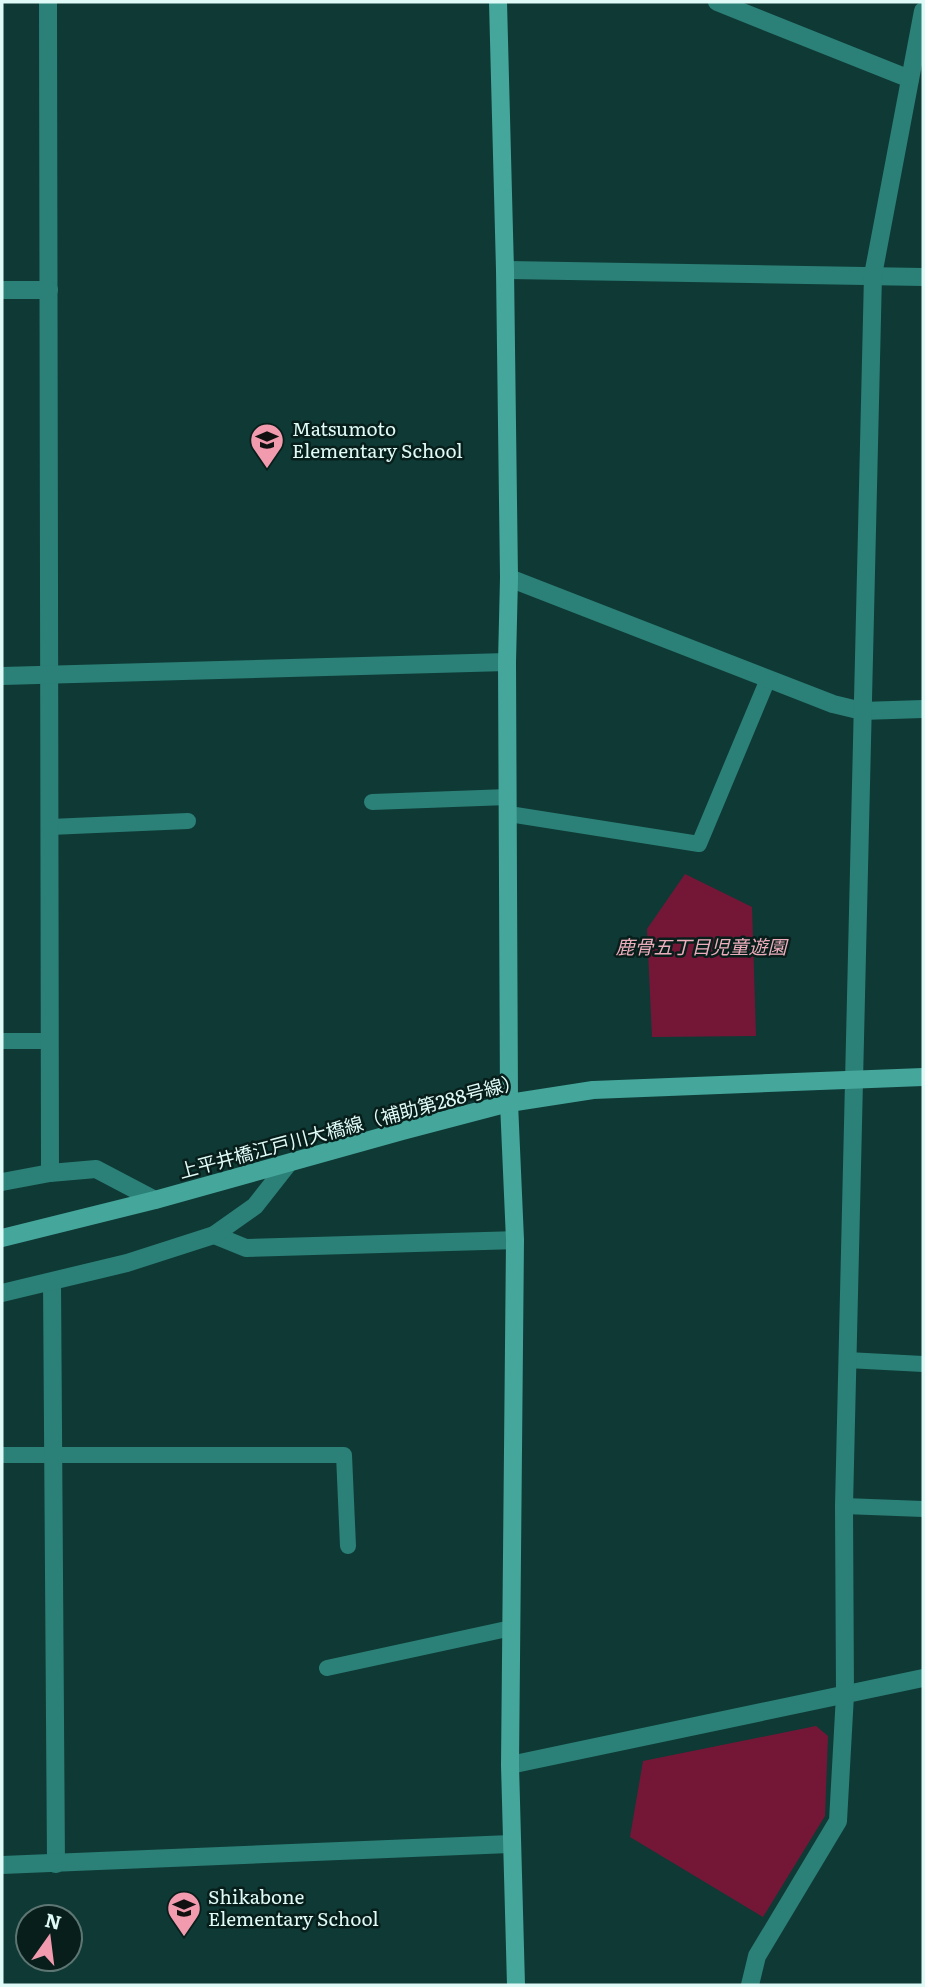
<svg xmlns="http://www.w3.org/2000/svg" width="925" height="1987" font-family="Literata,'Noto Sans JP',serif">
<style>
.green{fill:#741737}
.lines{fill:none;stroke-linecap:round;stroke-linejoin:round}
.lane{stroke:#2b8077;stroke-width:16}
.street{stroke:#2b8077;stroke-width:18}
.secondary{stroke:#45a69b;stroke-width:18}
.labels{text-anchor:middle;stroke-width:5;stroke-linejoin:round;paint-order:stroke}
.poi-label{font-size:19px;fill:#e0fbf7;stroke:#071e1b;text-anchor:start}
.park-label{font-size:19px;font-style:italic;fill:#eeadbb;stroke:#071e1b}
.street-label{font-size:19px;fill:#e0fbf7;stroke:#071e1b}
</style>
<rect width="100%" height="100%" fill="#0f3935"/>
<g class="green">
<path d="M685,874L752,907L756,1036L652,1037L647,929Z"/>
<path d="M816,1726L828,1736L825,1816L763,1917L630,1837L643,1761Z"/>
</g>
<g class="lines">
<g class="lane">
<path d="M372,802L508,797"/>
<path d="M509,814L699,844L768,679"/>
<path d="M50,827L188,821"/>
<path d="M2,1041H50"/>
<path d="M847,1360L923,1364"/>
<path d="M2,1455H344L348,1546"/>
<path d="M844,1506L923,1509"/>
<path d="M327,1668L511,1628"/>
</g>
<g class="street">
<path d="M48,2L50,1173"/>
<path d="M717,2L910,79"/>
<path d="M505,270L923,277"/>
<path d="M2,290H49"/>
<path d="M509,578L833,704L862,711L923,709"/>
<path d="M2,676L507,662"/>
<path d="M2,1182L50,1173L96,1169L155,1200"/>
<path d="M214,1235L246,1248L515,1240"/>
<path d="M52,1282L56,1864"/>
<path d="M2,1293L127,1263L214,1235L255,1206L288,1164"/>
<path d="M510,1765L923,1678"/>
<path d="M2,1865L511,1844"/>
<path d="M750,1985L757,1956L838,1821L845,1695L844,1506L873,275L923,11"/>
</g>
<g class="secondary">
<path d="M498,2L505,270L509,578L507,662L509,1103L515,1240L510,1765L516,1985"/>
<path d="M2,1238L155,1200L402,1131L509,1103L593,1090L923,1077"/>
</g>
</g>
<defs>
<g id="school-pin" transform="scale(1.75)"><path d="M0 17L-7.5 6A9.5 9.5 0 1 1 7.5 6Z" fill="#f29aae" stroke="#071e1b"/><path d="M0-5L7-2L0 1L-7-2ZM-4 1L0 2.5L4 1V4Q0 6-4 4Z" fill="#111"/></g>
</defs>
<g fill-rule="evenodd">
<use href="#school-pin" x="267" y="440"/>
<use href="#school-pin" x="184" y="1908"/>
</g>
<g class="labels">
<g class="poi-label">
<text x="292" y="436">Matsumoto<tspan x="292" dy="22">Elementary School</tspan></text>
<text x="208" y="1904">Shikabone<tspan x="208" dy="22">Elementary School</tspan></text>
</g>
<g class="park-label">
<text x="701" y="954">鹿骨五丁目児童遊園</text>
</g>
<g class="street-label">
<text transform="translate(350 1126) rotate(-15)" y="7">上平井橋江戸川大橋線（補助第288号線）</text>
</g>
</g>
<rect width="925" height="1987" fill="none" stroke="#e0fbf7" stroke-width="7"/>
<g transform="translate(49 1938) rotate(14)"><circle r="33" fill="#071e1b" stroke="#5e7673" stroke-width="2"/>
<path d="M0-5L12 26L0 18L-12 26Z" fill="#f29aae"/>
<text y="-10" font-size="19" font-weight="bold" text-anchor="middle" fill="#e0fbf7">N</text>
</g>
</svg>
